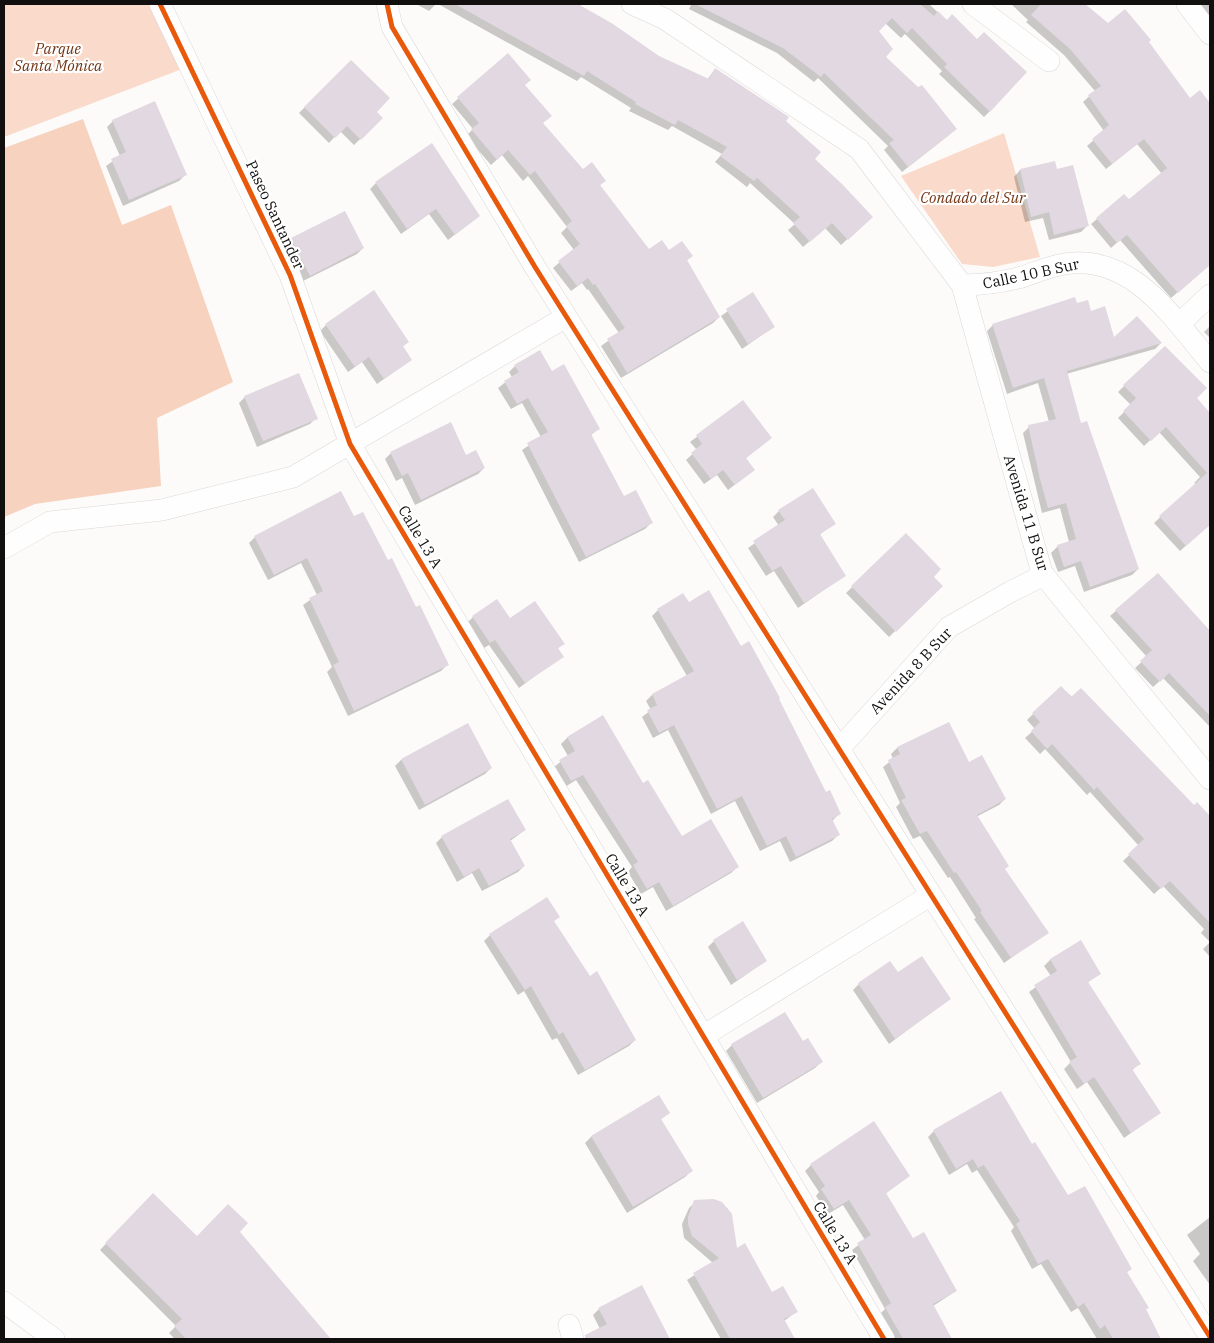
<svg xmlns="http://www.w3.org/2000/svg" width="1214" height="1343" font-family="'IBM Plex Serif',serif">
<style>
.green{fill:#fadaca}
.forest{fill:#f6d2bf}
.shadow{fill:#0003}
.building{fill:#e1d8e1}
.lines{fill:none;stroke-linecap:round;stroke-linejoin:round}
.minor-casing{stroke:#dad8d7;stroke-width:22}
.minor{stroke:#fffefe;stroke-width:21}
.cycleway-casing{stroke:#fff;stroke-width:8}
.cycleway{stroke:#e8590c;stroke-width:5}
.labels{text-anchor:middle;stroke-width:4.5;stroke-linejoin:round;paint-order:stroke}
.park-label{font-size:15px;font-style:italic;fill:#723616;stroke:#fff}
.street-label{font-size:15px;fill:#11100f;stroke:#fff}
</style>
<rect width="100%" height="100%" fill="#fdfbf9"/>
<g class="green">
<path d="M4,4H150L182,69L4,137Z"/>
<path d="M1004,133L1040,257L993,267L962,264L901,176Z"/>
</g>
<path class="forest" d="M83,119L122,225L171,205L233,382L157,418L161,486L35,504L4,517V148Z"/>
<g class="shadow">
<path d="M416,4H436L429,11Z"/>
<path d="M438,4H548L559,10L563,4H575L613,25L658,57L707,80L715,69L785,121L813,159L865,223L841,245L825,228L803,247L788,230L795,224L750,183L747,187L715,162L722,154L672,126L668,130L629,111L631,108L581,77L577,81Z"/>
<path d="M688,4H929L947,21L990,111L984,117L939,74L942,71L905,34L901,38L885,23L877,31L884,57L949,135L902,172L884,150L888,146L818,78L814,82L777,53L689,9L691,5Z"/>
<path d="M1011,4H1084L1108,24L1148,42L1189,100L1199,92L1210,105V264L1171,298L1120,240L1111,248L1091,224L1097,219L1129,201L1162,174L1137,144L1106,169L1087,146L1104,131L1083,102L1095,91L1064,55L1026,22L1028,20Z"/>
<path d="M1192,4H1210V17Z"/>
<path d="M508,55L542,123L583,171L604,181L599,186L649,251L692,256L686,261L719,317L713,323L621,378L601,346L619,333L588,289L587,290L582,283L571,291L553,268L574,250L561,233L567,227L528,176L523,181L502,155L491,165L466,136L473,129L452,104Z"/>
<path d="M351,61L375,112L382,118L354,145L340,131L329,143L299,113Z"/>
<path d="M113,121L185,175L179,181L123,206L106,166L120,156L107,127Z"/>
<path d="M1020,170H1056L1087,226L1081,232L1049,240L1043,218L1025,222L1014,177Z"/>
<path d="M376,183L478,216L448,240L429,214L401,234L370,189Z"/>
<path d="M292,239L363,248L357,254L303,281L286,245Z"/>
<path d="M752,294L773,327L742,349L721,316Z"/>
<path d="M1076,305L1090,312L1113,340L1161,343L1155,349L1066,374L1080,424L1138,569L1132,575L1084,592L1075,566L1058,572L1051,553L1057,547L1069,542L1060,508L1042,513L1023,433L1029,427L1049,422L1038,383L1007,394L987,331L993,325Z"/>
<path d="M326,325L408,342L402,347L411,360L377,384L362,362L348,372L320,331Z"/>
<path d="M1210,326V338L1204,332Z"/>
<path d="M515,366L551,373L598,429L590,436L623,498L651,523L645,529L579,562L522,450L541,437L522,403L511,409L498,388L512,377L509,372Z"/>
<path d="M1124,386L1195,398L1210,415V524L1180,551L1154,523L1196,484L1194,483L1200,477L1159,432L1144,446L1118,418L1131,405L1118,392Z"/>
<path d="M245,397L316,418L310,424L257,447L239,403Z"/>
<path d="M743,402L770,438L745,459L747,475L728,490L717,475L704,484L686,460L697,450L690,442Z"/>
<path d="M391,453L466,456L484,468L478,474L415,505L402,478L396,481L385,459Z"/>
<path d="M779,511L834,524L819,535L844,576L798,608L774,571L766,576L748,548L779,526L773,517Z"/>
<path d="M906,535L932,577L941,586L889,637L846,593Z"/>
<path d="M255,537L387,562L447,665L441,671L348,716L327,672L332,667L303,605L317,595L301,563L268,580L249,543Z"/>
<path d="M1157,575L1210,631V727L1163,678L1153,687L1135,668L1147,657L1110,616Z"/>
<path d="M688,604L741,647L777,699L825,794L839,814L832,821L838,835L832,841L790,862L780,841L760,851L735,801L711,814L668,730L653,738L642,717L651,710L646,701L652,695L687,676L652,616L658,610Z"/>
<path d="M473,617L510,619L563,644L557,649L562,656L519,688L489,645L484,648L467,623Z"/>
<path d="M1061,687L1194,806L1197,804L1210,818L1208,826L1210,828V957L1203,949L1210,942L1201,933L1204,929L1163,886L1154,894L1123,861L1139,846L1090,792L1087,795L1045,749L1040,754L1025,738L1035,729L1027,720Z"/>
<path d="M603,717L642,784L682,837L737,867L731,873L666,911L653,887L641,894L628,872L632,867L576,780L565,787L554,767L568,756L561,744L567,738Z"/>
<path d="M949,723L968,764L1005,799L999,805L976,817L1004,869L1047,932L1004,963L974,919L976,918L950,877L948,878L920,836L913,839L896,807L900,803L883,767L893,759L891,754L897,748Z"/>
<path d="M401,760L491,768L485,774L419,810L395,766Z"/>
<path d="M525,830L510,841L524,866L518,872L482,891L472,873L457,882L436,843L442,837Z"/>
<path d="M559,916L553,922L589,977L635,1040L629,1046L578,1075L557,1038L552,1040L524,991L518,995L484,941L490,935Z"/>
<path d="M714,941L766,961L731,985L708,947Z"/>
<path d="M1080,941L1100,973L1087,983L1139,1064L1131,1071L1159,1113L1124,1138L1087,1082L1077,1089L1064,1069L1071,1062L1029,992L1051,976L1044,966L1050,960Z"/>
<path d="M898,974L949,999L889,1044L853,990L859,984Z"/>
<path d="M802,1043L821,1062L815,1068L757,1103L726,1051L732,1045Z"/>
<path d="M1000,1092L1031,1146L1068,1197L1131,1268L1126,1273L1160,1339H1097L1078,1308L1071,1312L1041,1264L1032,1269L1011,1231L1014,1227L977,1170L972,1173L967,1164L949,1175L928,1137L934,1131Z"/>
<path d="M659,1096L669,1113L660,1120L691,1171L685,1177L627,1213L585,1143L591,1137Z"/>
<path d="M811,1165L909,1176L885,1194L912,1240L956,1291L933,1306L951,1339H894L880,1314L885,1309L852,1250L865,1240L843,1205L828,1214L816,1196L819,1192L805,1171Z"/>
<path d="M153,1195L197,1238L238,1232L330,1339H175L169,1333L176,1326L100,1250Z"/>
<path d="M714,1200L727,1208L731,1214L736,1250L772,1294L796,1312L784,1321L794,1339H721L687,1280L713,1263L684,1238L682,1224L689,1208L695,1202Z"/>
<path d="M1210,1217V1285L1193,1261L1200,1254L1187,1235Z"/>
<path d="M642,1287L669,1339H583L600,1329L593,1315L599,1309Z"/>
</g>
<g class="building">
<path d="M455,4H578L613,24L659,56L709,79L715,68L789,117L786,121L821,152L815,159L842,184L873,217L848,240L832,223L810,242L793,223L800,217L757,178L754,181L720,156L727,147L678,120L675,125L635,104L636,102L587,71L584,76Z"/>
<path d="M695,4H920L934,16L938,11L947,20L952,14L977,39L984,32L1027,72L990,112L944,67L947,64L912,28L907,33L892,18L879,31L893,49L886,57L918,87L922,85L957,129L908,167L889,143L894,140L824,73L821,77L783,48Z"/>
<path d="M1041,4H1085L1108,23L1125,9L1151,40L1149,42L1190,98L1200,90L1210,103V265L1178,293L1127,235L1117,243L1096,218L1124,194L1129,199L1167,168L1144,139L1112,164L1092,139L1109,125L1088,95L1101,86L1070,49L1031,15Z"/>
<path d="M508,53L531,80L525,85L552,116L543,123L583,169L592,162L606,181L600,185L649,249L662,240L669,250L682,241L693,256L687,260L720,317L627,373L607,339L625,328L595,284L593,285L588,278L577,286L558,261L580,244L566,226L572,221L535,171L530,175L508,150L497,160L471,129L479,123L457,97Z"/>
<path d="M351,60L390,98L377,112L383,118L361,140L347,126L335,138L304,107Z"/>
<path d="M155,101L187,175L129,200L111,159L126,152L112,120Z"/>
<path d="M432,143L480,216L455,235L436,209L407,229L375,182Z"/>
<path d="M1055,161L1057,169L1073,165L1089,226L1054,235L1049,212L1031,217L1020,169Z"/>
<path d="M345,211L364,248L310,276L291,238Z"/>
<path d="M374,290L409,342L403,346L412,360L384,379L369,357L355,367L325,324Z"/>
<path d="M753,292L775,327L748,344L726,309Z"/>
<path d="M1075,297L1077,303L1088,300L1091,311L1105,306L1114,337L1137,316L1162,343L1067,371L1081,423L1087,421L1139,569L1090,587L1081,561L1064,567L1057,545L1076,539L1066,503L1048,508L1040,479L1028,425L1056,419L1044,378L1013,388L992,324Z"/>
<path d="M1165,346L1207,388L1197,398L1210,413V525L1186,546L1159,516L1207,473L1166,427L1151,441L1123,411L1136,398L1123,385Z"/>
<path d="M540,350L552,371L564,364L600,429L591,434L624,496L636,490L653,523L586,557L527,443L548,432L528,398L517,404L504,381L519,372L514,365Z"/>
<path d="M299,373L318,419L263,441L244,396Z"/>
<path d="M743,400L772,438L746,458L755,470L735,485L723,470L711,479L691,453L702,444L696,435Z"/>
<path d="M451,422L466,455L476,450L485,468L421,500L408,473L402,476L390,452Z"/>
<path d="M813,488L836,524L820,534L846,576L804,603L781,566L772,571L753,541L785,520L778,510Z"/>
<path d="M341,491L354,516L363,512L388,560L392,558L416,607L420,605L449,665L354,711L333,665L339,662L309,598L323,591L307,558L274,575L254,536Z"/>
<path d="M906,533L941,569L934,577L943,586L896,632L851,586Z"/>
<path d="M1158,573L1210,631V716L1169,673L1160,682L1140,661L1152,650L1115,610Z"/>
<path d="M709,590L741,646L749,641L780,698L779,699L826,792L830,790L841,814L832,819L840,835L796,857L786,836L767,846L742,796L717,809L674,725L659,733L647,710L657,705L652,694L694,671L657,609L683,593L689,602Z"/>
<path d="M497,599L510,618L535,601L565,644L558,648L564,657L525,683L495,640L490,643L472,616Z"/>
<path d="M1061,686L1071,697L1081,688L1194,805L1197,802L1210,816V923L1170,881L1161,889L1128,854L1144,839L1097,787L1094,790L1052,744L1047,749L1031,731L1040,722L1032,713Z"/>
<path d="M603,715L643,783L648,780L682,836L711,819L739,867L673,906L659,882L647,889L633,865L638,862L583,775L571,781L559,760L575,751L567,737Z"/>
<path d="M949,722L969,762L982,755L1006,799L977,815L1009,866L1005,869L1049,933L1011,958L980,912L982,911L956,872L954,873L927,831L920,834L901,800L906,798L888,760L900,754L897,747Z"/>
<path d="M468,723L492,768L425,805L401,759Z"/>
<path d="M508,799L526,830L510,839L525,866L489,886L479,868L464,877L441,836Z"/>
<path d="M547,897L560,917L554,921L590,976L597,971L636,1040L585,1070L563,1032L559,1035L531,986L525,990L489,934Z"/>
<path d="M743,921L767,961L737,980L713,940Z"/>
<path d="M1081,940L1101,974L1088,982L1141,1064L1132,1069L1161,1113L1131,1133L1094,1077L1084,1084L1069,1062L1077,1057L1034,985L1057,971L1050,959Z"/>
<path d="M922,956L951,999L895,1039L858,983L890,961L898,972Z"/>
<path d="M785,1012L803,1041L808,1038L823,1062L763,1098L731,1044Z"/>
<path d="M1001,1091L1032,1144L1035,1142L1068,1195L1085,1186L1132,1269L1127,1272L1149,1308L1146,1309L1161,1339H1113L1105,1325L1100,1329L1084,1303L1078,1307L1048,1259L1038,1264L1016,1224L1020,1221L984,1165L978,1168L973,1159L956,1169L933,1130Z"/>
<path d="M659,1095L670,1113L661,1119L693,1171L633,1207L591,1136Z"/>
<path d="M874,1121L910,1176L886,1193L913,1238L924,1232L957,1291L933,1304L952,1339H903L885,1307L891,1303L857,1243L871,1235L849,1200L834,1209L821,1189L825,1186L810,1164Z"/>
<path d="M153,1193L197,1236L228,1204L248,1223L240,1232L331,1339H186L174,1326L182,1319L105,1243Z"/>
<path d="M714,1199L722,1202L732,1214L737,1248L745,1243L772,1292L783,1286L798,1312L784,1319L795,1339H730L693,1273L719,1258L692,1236L688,1224V1217L694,1200Z"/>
<path d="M642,1285L670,1339H585V1335L607,1324L598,1308Z"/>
</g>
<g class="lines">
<g class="minor-casing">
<g id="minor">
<path d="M160,4L290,275L350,444L884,1339"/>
<path d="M387,4L392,27L535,267L1210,1337"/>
<path d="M632,4L665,19L859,149L962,285L1042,573L1210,779"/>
<path d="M973,4L1049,61"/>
<path d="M1187,4L1210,34"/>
<path d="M962,285C982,285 1003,282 1022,277C1034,273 1046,268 1059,265C1129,250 1171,315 1210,362"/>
<path d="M1179,324L1210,295"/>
<path d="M4,548L50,522L162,510L293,477L566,317"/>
<path d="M839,749L949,627L1010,592L1044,575"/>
<path d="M703,1036L931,895"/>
<path d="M4,1302L54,1339"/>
<path d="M569,1325L573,1339"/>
</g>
</g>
<use href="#minor" class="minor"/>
<g class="cycleway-casing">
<g id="cycleway">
<path d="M160,4L290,275L350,444L884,1339"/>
<path d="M387,4L392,27L535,267L1210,1337"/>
</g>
</g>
<use href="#cycleway" class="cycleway"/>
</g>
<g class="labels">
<g class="park-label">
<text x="58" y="54">Parque<tspan x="58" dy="17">Santa Mónica</tspan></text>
<text x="973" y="203">Condado del Sur</text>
</g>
<g class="street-label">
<text transform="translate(275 215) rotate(65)" y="5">Paseo Santander</text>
<text transform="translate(1031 274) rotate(-12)" y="5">Calle 10 B Sur</text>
<text transform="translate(1026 513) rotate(73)" y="5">Avenida 11 B Sur</text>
<text transform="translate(420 537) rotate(59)" y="5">Calle 13 A</text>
<text transform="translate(911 671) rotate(-47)" y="5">Avenida 8 B Sur</text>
<text transform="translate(627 885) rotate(59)" y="5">Calle 13 A</text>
<text transform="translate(835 1233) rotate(59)" y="5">Calle 13 A</text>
</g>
</g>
<rect width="1214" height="1343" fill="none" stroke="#11100f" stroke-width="10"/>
</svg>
